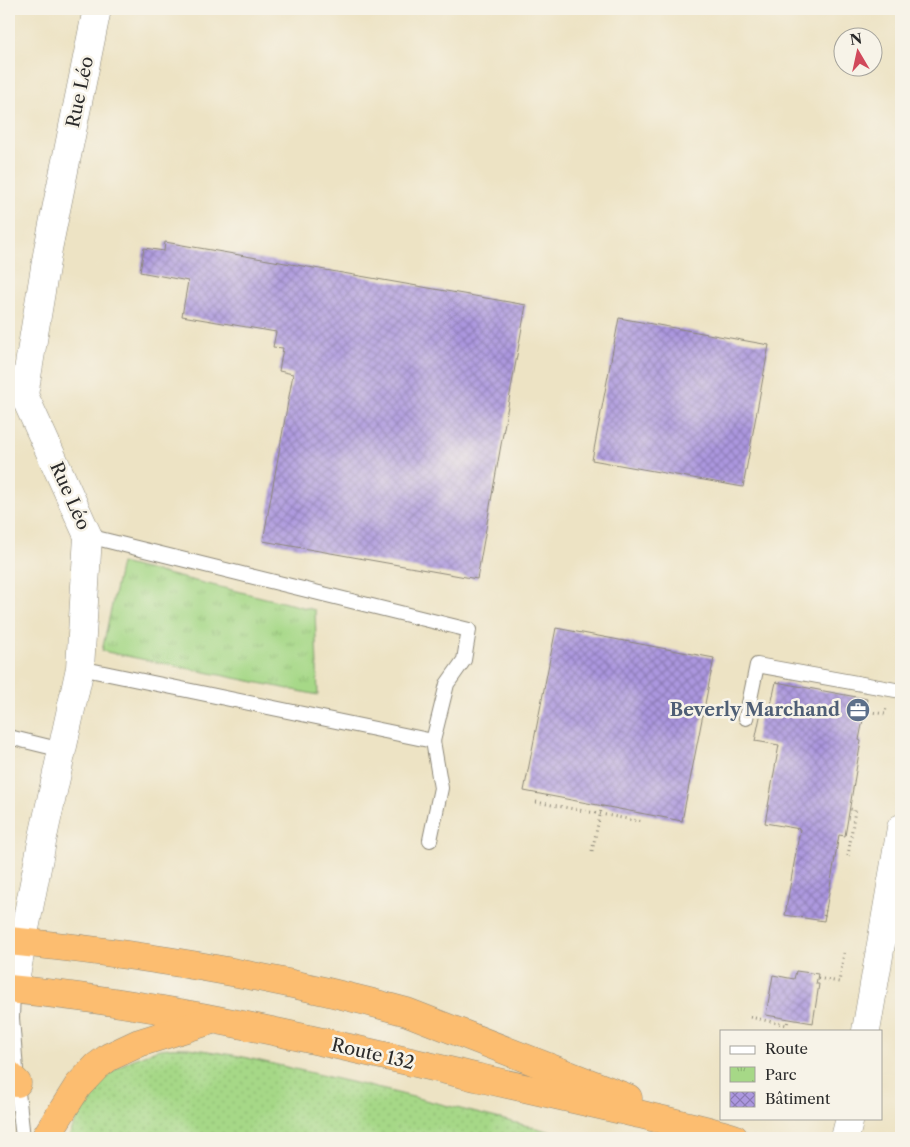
<svg xmlns="http://www.w3.org/2000/svg" width="910" height="1147" font-family="'Libre Caslon Text',serif">
<style>
.grass{fill:url(#grass-dots);stroke:#688259}
.park{fill:url(#park-tufts);stroke:#688259}
.building{fill:url(#building-cross-hatch)}
.lines{fill:none;stroke-linecap:round;stroke-linejoin:round}
.lane-casing{stroke:#8c8778;stroke-width:16}
.street-casing{stroke:#8c8778;stroke-width:29}
.highway-casing{stroke:#8c8778;stroke-width:29}
.path{stroke:#8c8778;stroke-width:3;stroke-dasharray:1 4;stroke-linecap:butt}
.lane{stroke:#fff;stroke-width:14}
.street{stroke:#fff;stroke-width:28}
.highway{stroke:#fcbd6f;stroke-width:28}
.labels{text-anchor:middle;stroke-width:5;stroke-linejoin:round;paint-order:stroke}
.street-label{font-size:18px;fill:#2b2b2b;stroke:#f7f3e8}
.service-label{font-size:18px;font-weight:bold;fill:#4e5e75;stroke:#f7f3e8;text-anchor:end}
</style>
<defs>
<pattern id="grass-dots" width="8" height="8" patternUnits="userSpaceOnUse" patternTransform="scale(1.25)"><rect width="8" height="8" fill="#a6d887"/><path d="M2 2h.1M6 6h.1" fill="none" stroke="#8fba75" stroke-width="1.8" stroke-linecap="round"/></pattern>
<pattern id="park-tufts" width="24" height="20" patternUnits="userSpaceOnUse" patternTransform="scale(1.25)"><rect width="24" height="20" fill="#a6d887"/><path d="M3 7l-1-3M5 7V3M7 7l1-3M15 17l-1-3M17 17v-4M19 17l1-3" fill="none" stroke="#8fba75"/></pattern>
<pattern id="building-cross-hatch" width="8" height="8" patternUnits="userSpaceOnUse" patternTransform="scale(1.25)"><rect width="8" height="8" fill="#ac97df"/><path d="M0 0l8 8M0 8l8-8" fill="none" stroke="#8c7bb5"/></pattern>
</defs>
<rect width="100%" height="100%" fill="#f7f3e8"/>
<filter id="ink" filterUnits="userSpaceOnUse"><feTurbulence type="fractalNoise" baseFrequency=".02" numOctaves="2"/><feDisplacementMap in="SourceGraphic" scale="10" xChannelSelector="R" yChannelSelector="G"/><feConvolveMatrix kernelMatrix="1 2 1 2 8 2 1 2 1" color-interpolation-filters="sRGB"/></filter>
<filter id="wash" filterUnits="userSpaceOnUse"><feTurbulence type="fractalNoise" baseFrequency=".0096" numOctaves="4" result="noise"/><feDisplacementMap in="SourceGraphic" scale="20" xChannelSelector="R" yChannelSelector="G"/><feGaussianBlur stdDeviation="1.12" result="paint"/><feColorMatrix in="noise" values="0 0 0 0 0 0 0 0 0 0 0 0 0 0 0 0 0 1.4 0 .05"/><feComposite in="paint" operator="in"/></filter>
<g filter="url(#wash)">
<rect width="100%" height="100%" fill="#ede3c4"/>
<path class="grass" d="M189,1048L239,1056L389,1091L576,1138H69L70,1134C85,1097 104,1069 144,1055C150,1053 156,1049 162,1049C171,1047 180,1048 189,1048Z"/>
<path class="park" d="M121,563L315,610L318,695L102,651Z"/>
<g id="blocks">
<g class="building">
<path d="M165,242L526,305L477,579L263,541L293,374L279,371L283,348L273,347L276,332L182,316L188,281L140,272L144,248L164,251Z"/>
<path d="M619,318L769,345L743,487L592,460Z"/>
<path d="M556,628L714,658L682,821L524,791Z"/>
<path d="M776,682L867,699L859,740L861,741L845,836L839,835L824,921L785,915L800,829L765,823L779,745L755,741L761,712L769,714Z"/>
<path d="M796,971L818,974L816,984H819L813,1023L766,1015L773,975L794,979Z"/>
</g>
</g>
</g>
<g filter="url(#ink)">
<use href="#blocks" fill-opacity="0" stroke="#8c8778" stroke-width="1"/>
<g class="lines">
<g class="lane-casing">
<g id="lane">
<path d="M80,668L433,741L447,684L464,660L469,630L88,536"/>
<path d="M746,718L757,665L901,691"/>
<path d="M9,737L62,750"/>
<path d="M430,840L441,788L433,741"/>
<path d="M13,990L12,1018L17,1083L23,1138"/>
</g>
</g>
<g class="street-casing">
<g id="street">
<path d="M13,990L43,837L80,668L88,536L24,395L48,249L97,9"/>
<path d="M866,1031L901,828"/>
<path d="M845,1138L850,1118"/>
</g>
</g>
<g class="highway-casing">
<g id="highway">
<path d="M9,941C142,954 277,976 407,1012L628,1098"/>
<path d="M9,989C168,1004 325,1042 480,1078C533,1090 586,1102 639,1114C670,1122 703,1128 734,1138"/>
<path d="M9,1075L17,1083"/>
<path d="M45,1138L78,1086L97,1066L109,1057L139,1043L209,1021"/>
</g>
</g>
<g class="path">
<path d="M864,711L885,714L886,708"/>
<path d="M536,802L644,822"/>
<path d="M592,851L602,806"/>
<path d="M848,856L855,810L850,809"/>
<path d="M824,916L826,906"/>
<path d="M818,978L839,982L844,953"/>
<path d="M750,1017L787,1025L788,1019"/>
</g>
<use href="#lane" class="lane"/>
<use href="#street" class="street"/>
<use href="#highway" class="highway"/>
</g>
</g>
<defs>
<g id="office-disc" transform="scale(1.25)"><circle r="9.5" fill="#5c6f8a" stroke="#f7f3e8"/><path d="M-6-3h4V-5.5h4V-3h4V5H-6ZM-1-4.5V-3h2v-1.5ZM-6 0V1H6V0Z" fill="#fff"/></g>
</defs>
<g fill-rule="evenodd">
<use href="#office-disc" x="858" y="710"/>
</g>
<g class="labels">
<g class="street-label">
<text transform="translate(80 92) rotate(-78)" y="6">Rue Léo</text>
<text transform="translate(70 496) rotate(66)" y="6">Rue Léo</text>
<text transform="translate(373 1054) rotate(13)" y="6">Route 132</text>
</g>
<g class="service-label">
<text x="840" y="716">Beverly Marchand</text>
</g>
</g>
<rect width="910" height="1147" fill="none" stroke="#f7f3e8" stroke-width="30"/>
<rect x="720" y="1030" width="162" height="90" fill="#f7f3e8" stroke="#a5a39c"/>
<rect x="730" y="1046" width="25" height="8" fill="#ffffff" stroke="#a5a39c"/>
<text x="765" y="1054" font-size="15" fill="#2b2b2b">Route</text>
<rect x="730" y="1067" width="25" height="15" fill="url(#park-tufts)" stroke="#a5a39c"/>
<text x="765" y="1080" font-size="15" fill="#2b2b2b">Parc</text>
<rect x="730" y="1092" width="25" height="15" fill="url(#building-cross-hatch)" stroke="#a5a39c"/>
<text x="765" y="1104" font-size="15" fill="#2b2b2b">Bâtiment</text>
<g transform="translate(858 52) rotate(351)"><circle r="24" fill="#f7f3e8" stroke="#a5a39c"/>
<path d="M0-4L9 19L0 12L-9 19Z" fill="#d1495b"/>
<text y="-8" font-size="14" font-weight="bold" text-anchor="middle" fill="#2b2b2b">N</text>
</g>
</svg>
